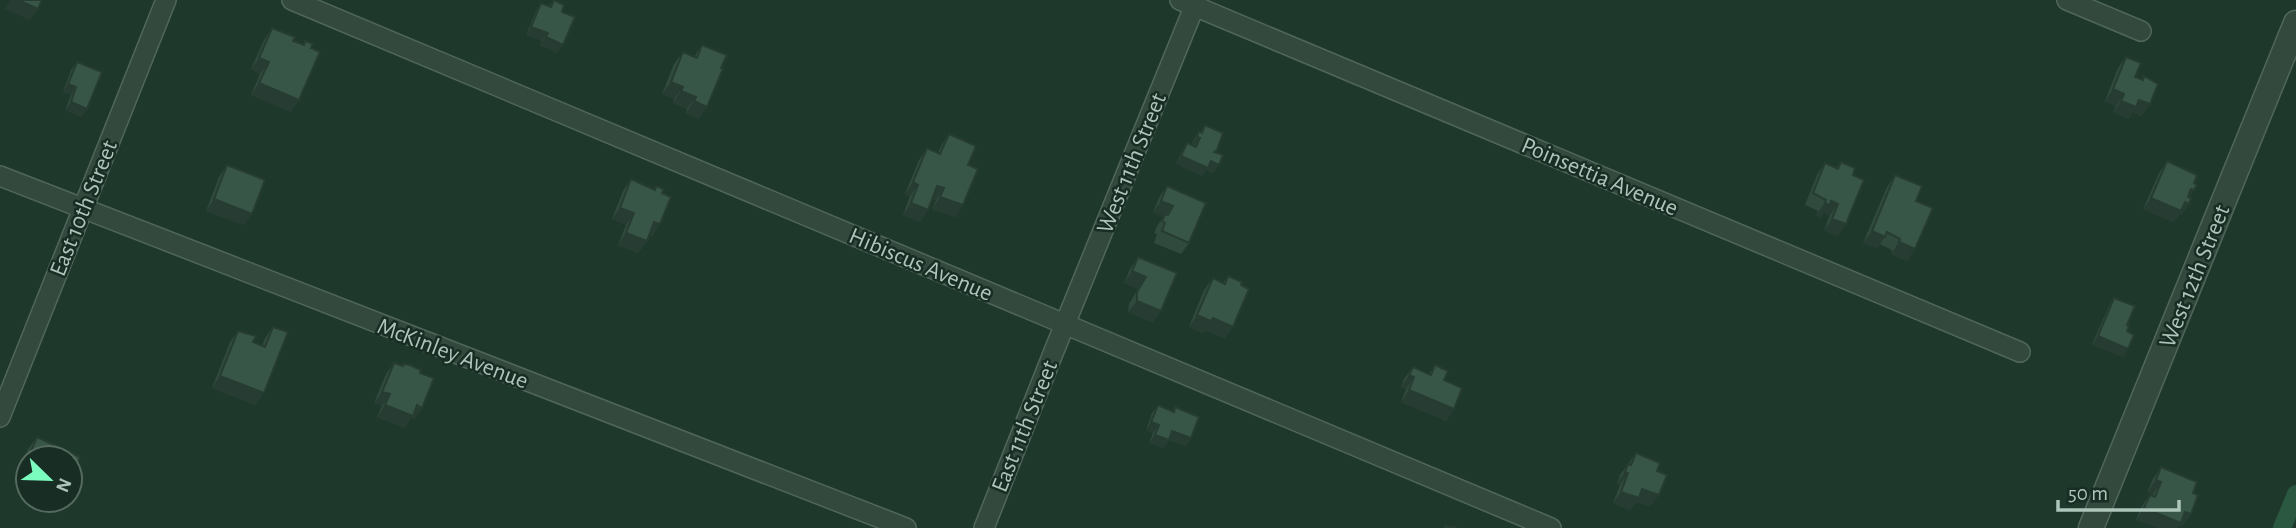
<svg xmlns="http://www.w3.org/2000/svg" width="2296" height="528" font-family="'Alegreya Sans',sans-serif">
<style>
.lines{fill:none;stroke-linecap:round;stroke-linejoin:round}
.canal{stroke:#2b5841;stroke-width:18}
.minor-casing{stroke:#50665c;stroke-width:22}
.tertiary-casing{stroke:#50665c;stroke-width:27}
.minor{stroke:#33493e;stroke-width:19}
.tertiary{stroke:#33493e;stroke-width:24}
.wall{fill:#304a3d}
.shaded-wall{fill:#273c32}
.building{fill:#385647;stroke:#273c32;stroke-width:2}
.labels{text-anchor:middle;stroke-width:5;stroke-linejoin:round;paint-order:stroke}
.street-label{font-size:24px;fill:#adc5ba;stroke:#182d23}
</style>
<rect width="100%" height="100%" fill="#1f382c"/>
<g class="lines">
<path class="canal" d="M2282,528L2296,494"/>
<g class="minor-casing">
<g id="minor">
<path d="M292,0L1551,528"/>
<path d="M1180,0L2020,352"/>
<path d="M2067,0L2141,31"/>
<path d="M0,176L906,528"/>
<path d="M0,417L166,0"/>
<path d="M984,528L1054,351L1197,0"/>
</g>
</g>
<g class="tertiary-casing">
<path id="tertiary" d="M2091,528L2296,23"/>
</g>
<use href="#minor" class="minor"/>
<use href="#tertiary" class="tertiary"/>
</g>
<g class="wall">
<path d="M554,0L562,12L557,53L540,45L542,41L526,35L536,11L541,3L549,6Z"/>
<path d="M272,28L303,45L305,41L291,112L251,95L260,74L251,69L264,40Z"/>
<path d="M702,45L699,119L686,113L687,109L673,103L674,99L662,94L674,64L683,52L694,57Z"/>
<path d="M2126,57L2135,77L2142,79L2144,76L2150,104L2141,116L2133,112L2128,119L2113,112L2116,106L2105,101L2118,68Z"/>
<path d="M77,62L82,117L65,110L71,95L63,92L71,70Z"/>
<path d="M1205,125L1217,150L1216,152L1213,173L1206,170L1202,176L1176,164L1182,151L1187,143L1191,145L1199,131L1201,132Z"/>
<path d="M949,134L968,165L963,205L955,217L932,209L936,200L933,199L928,210L920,222L903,215L910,196L905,194L919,160L927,148L938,153L941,146Z"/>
<path d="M2167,161L2194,190L2189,197V204L2181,215H2179L2173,222L2143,209L2159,173Z"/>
<path d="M1841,162L1853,175L1838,236L1824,230L1830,215L1824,213L1821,217L1816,215L1818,211L1805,205L1817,175L1825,163L1836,168Z"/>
<path d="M227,165L244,225L206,211L219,177Z"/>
<path d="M1895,175L1916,201L1907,261L1891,254L1892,250L1880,244L1877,248L1863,243L1887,187Z"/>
<path d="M631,179L654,189L656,186L662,193L660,224L652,236L649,234L647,241L638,253L618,245L626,225L612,219L623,191Z"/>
<path d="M1167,186L1189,243L1181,254L1154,243L1157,234L1154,233L1157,226L1163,217L1153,212L1159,198Z"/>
<path d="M1138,257L1153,323L1128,312L1129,304L1138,289L1124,283L1130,269Z"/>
<path d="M1228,276L1225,339L1205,330L1203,333L1189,327L1204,290L1213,278L1223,283Z"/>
<path d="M2114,298L2127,325L2123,357L2092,344L2109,306Z"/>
<path d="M273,327L256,405L212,388L230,342L238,331L253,342L262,346L265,338Z"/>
<path d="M394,363L420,373L422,408L414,419L411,418L404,428L377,417L382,406L374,403L386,374Z"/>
<path d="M1435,365L1444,380L1454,409L1446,421L1401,402L1406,389L1401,387L1404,379L1413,367L1429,374Z"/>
<path d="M1158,405L1173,411L1175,407L1191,438L1185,446L1169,440L1163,448L1149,443L1153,433L1146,430L1152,413Z"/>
<path d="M37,437L28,458V477L25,479L18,475L28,449Z"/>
<path d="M1636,453L1657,471L1650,507L1636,502L1630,510L1613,503L1620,485L1617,483L1620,475Z"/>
<path d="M2161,467L2193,493L2191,514L2182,526L2179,525L2136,520L2141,507L2150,495L2152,496L2153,494L2147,492L2153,479Z"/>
</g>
<g class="shaded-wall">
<path d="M10,0H18L38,9L30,20L4,9Z"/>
<path d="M531,27L548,33L542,41L526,35Z"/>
<path d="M546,37L563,45L557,53L540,45Z"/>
<path d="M259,58L269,62L260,74L251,69Z"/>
<path d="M671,82L683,87L674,99L662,94Z"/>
<path d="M259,83L299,100L291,112L251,95Z"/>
<path d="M68,84L76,87L71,95L63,92Z"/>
<path d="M2113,89L2124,94L2116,106L2105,101Z"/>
<path d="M681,91L696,97L687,109L673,103Z"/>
<path d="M2139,100L2150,104L2141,116L2133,112L2128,119L2113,112L2121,101Z"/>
<path d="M694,101L707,107L699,119L686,113Z"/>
<path d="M71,102L87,109L82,117L65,110Z"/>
<path d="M1197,137L1200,138L1194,146L1191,145Z"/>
<path d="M1181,156L1211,161L1219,165L1213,173L1206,170L1202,176L1176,164Z"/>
<path d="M913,182L918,185L910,196L905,194Z"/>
<path d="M937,186L944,188L936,200L929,197Z"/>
<path d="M2191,189L2194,190L2186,202Z"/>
<path d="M940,197L963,205L955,217L932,209Z"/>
<path d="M2151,198L2185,202L2189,204L2181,215H2179L2173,222L2143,209Z"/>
<path d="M214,199L252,214L244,225L206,211Z"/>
<path d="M1161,201L1173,206L1164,217L1165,214L1163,217L1153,212Z"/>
<path d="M1831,201L1838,204L1830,215L1824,213L1821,217L1816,215L1825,203Z"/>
<path d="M911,203L928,210L920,222L903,215Z"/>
<path d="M620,208L634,213L626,225L612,219Z"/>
<path d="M1832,219L1846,224L1838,236L1824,230Z"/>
<path d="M654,222L660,224L652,236L646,233Z"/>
<path d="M1872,231L1885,237L1877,248L1863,243Z"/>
<path d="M626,233L647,241L638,253L618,245Z"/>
<path d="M1899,242L1915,249L1907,261L1891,254Z"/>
<path d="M1132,271L1146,277L1138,289L1124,283Z"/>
<path d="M1137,301L1161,311L1153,323L1128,312Z"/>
<path d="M1197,315L1213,318L1233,327L1225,339L1205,330L1203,333L1189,327Z"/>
<path d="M2098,336L2128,349L2123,357L2092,344Z"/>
<path d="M1409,375L1414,377L1406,389L1401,387Z"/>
<path d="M220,376L264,393L256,405L212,388Z"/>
<path d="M1409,390L1454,409L1446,421L1401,402Z"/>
<path d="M382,392L390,394L382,406L374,403Z"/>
<path d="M385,405H417L422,408L414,419L411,418L404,428L377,417Z"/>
<path d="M1151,422L1159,425L1153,433L1146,430Z"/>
<path d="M1172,431L1191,438L1185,446L1167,439Z"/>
<path d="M1155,435L1169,440L1163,448L1149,443Z"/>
<path d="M1625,472L1628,473L1620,485L1617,483Z"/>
<path d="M2156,480L2161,482L2153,494L2147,492Z"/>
<path d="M1642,489L1659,495L1650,507L1636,502L1630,510L1613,503L1621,492Z"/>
<path d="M43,500H62L55,510L41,504Z"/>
<path d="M2144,508L2185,512L2191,514L2182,526L2179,525L2177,528H2157L2136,520Z"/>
</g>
<g class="building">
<path d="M18,0H42L38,9Z"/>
<path d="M554,0L564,5L562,12L575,17L563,45L546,37L548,33L531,27L541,3L551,7Z"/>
<path d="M272,28L295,37L293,41L304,45L305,41L313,44L311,48L320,52L299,100L259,83L269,62L259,58Z"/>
<path d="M702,45L727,55L721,68L723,69L707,107L694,101L696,97L681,91L683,87L671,82L683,52L697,58Z"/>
<path d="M2126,57L2141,63L2135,77L2143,80L2144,76L2158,84L2150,104L2139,100L2136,107L2121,101L2124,94L2113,89Z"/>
<path d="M77,62L102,72L87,109L71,102L76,87L68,84Z"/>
<path d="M1205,125L1223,133L1217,150L1214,152L1223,155L1219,165L1211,161L1208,168L1181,156L1187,143L1196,147L1200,138L1197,137L1199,131L1202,133Z"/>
<path d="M949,134L976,146L968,165L978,169L963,205L940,197L944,188L937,186L928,210L911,203L918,185L913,182L927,148L940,154Z"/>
<path d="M2167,161L2197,175L2194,183L2197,185L2194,190L2191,189L2188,197L2191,198L2189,204L2185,202L2181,211L2151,198Z"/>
<path d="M1841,162L1855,168L1853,175L1864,180L1846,224L1832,219L1838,204L1831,201L1830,205L1825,203L1826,200L1813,193L1825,163L1838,169Z"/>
<path d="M227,165L265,180L252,214L214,199Z"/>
<path d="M1895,175L1922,186L1916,201L1933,208L1915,249L1899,242L1900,239L1887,232L1885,237L1872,231Z"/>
<path d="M631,179L655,190L656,186L664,189L662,193L671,197L660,224L654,222L647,241L626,233L634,213L620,208Z"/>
<path d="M1167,186L1206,203L1189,243L1162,231L1165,223L1162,221L1165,214L1168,215L1173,206L1161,201Z"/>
<path d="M1138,257L1177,273L1161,311L1137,301V292L1146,277L1132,271Z"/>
<path d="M1228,276L1242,282L1241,285L1249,289L1233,327L1213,318L1211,321L1197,315L1213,278L1225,284Z"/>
<path d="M2114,298L2135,306L2127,325L2129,326L2127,331L2134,335L2128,349L2098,336Z"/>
<path d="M273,327L288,332L264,393L220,376L238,331L256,336L253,342L265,347Z"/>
<path d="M394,363L403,366L404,364L410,365L421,370L420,373L434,378L422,408L417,405L413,416L385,405L390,394L382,392Z"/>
<path d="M1435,365L1448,371L1444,380L1462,388L1454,409L1409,390L1414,377L1409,375L1413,367L1431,375Z"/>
<path d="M1158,405L1174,412L1175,407L1199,417L1191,438L1172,431L1169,440L1155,435L1159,425L1151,422Z"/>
<path d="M37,437L80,457L70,482V458H28Z"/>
<path d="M1636,453L1660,463L1657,471L1667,475L1659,495L1642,489L1639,498L1621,492L1628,473L1625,472L1628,464L1631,465Z"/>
<path d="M2161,467L2197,482L2193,493L2198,495L2191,514L2185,512L2181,523L2144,508L2150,495L2155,497L2161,482L2156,480Z"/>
<path d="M1445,525L1452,528L1453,526L1457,528H1444Z"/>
</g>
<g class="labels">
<g class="street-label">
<text transform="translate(1131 163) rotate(-68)" y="8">West 11th Street</text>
<text transform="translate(1600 176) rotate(23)" y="8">Poinsettia Avenue</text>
<text transform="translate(83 208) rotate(-68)" y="8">East 10th Street</text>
<text transform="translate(921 264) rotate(23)" y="8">Hibiscus Avenue</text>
<text transform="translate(2194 276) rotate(-68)" y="8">West 12th Street</text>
<text transform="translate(453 353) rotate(21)" y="8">McKinley Avenue</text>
<text transform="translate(1024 426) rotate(-68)" y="8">East 11th Street</text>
</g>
</g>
<g transform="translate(49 479) rotate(113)"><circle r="33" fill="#182d23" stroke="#546a5f" stroke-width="2"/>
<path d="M0-5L12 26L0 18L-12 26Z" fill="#7bfdc0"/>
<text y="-10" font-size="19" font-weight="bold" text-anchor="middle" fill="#adc5ba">N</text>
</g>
<path d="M2058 500v10h121v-10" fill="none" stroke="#adc5ba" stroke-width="3.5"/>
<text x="2068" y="500" font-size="21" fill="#adc5ba" stroke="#182d23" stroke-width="5" paint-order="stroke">50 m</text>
</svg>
